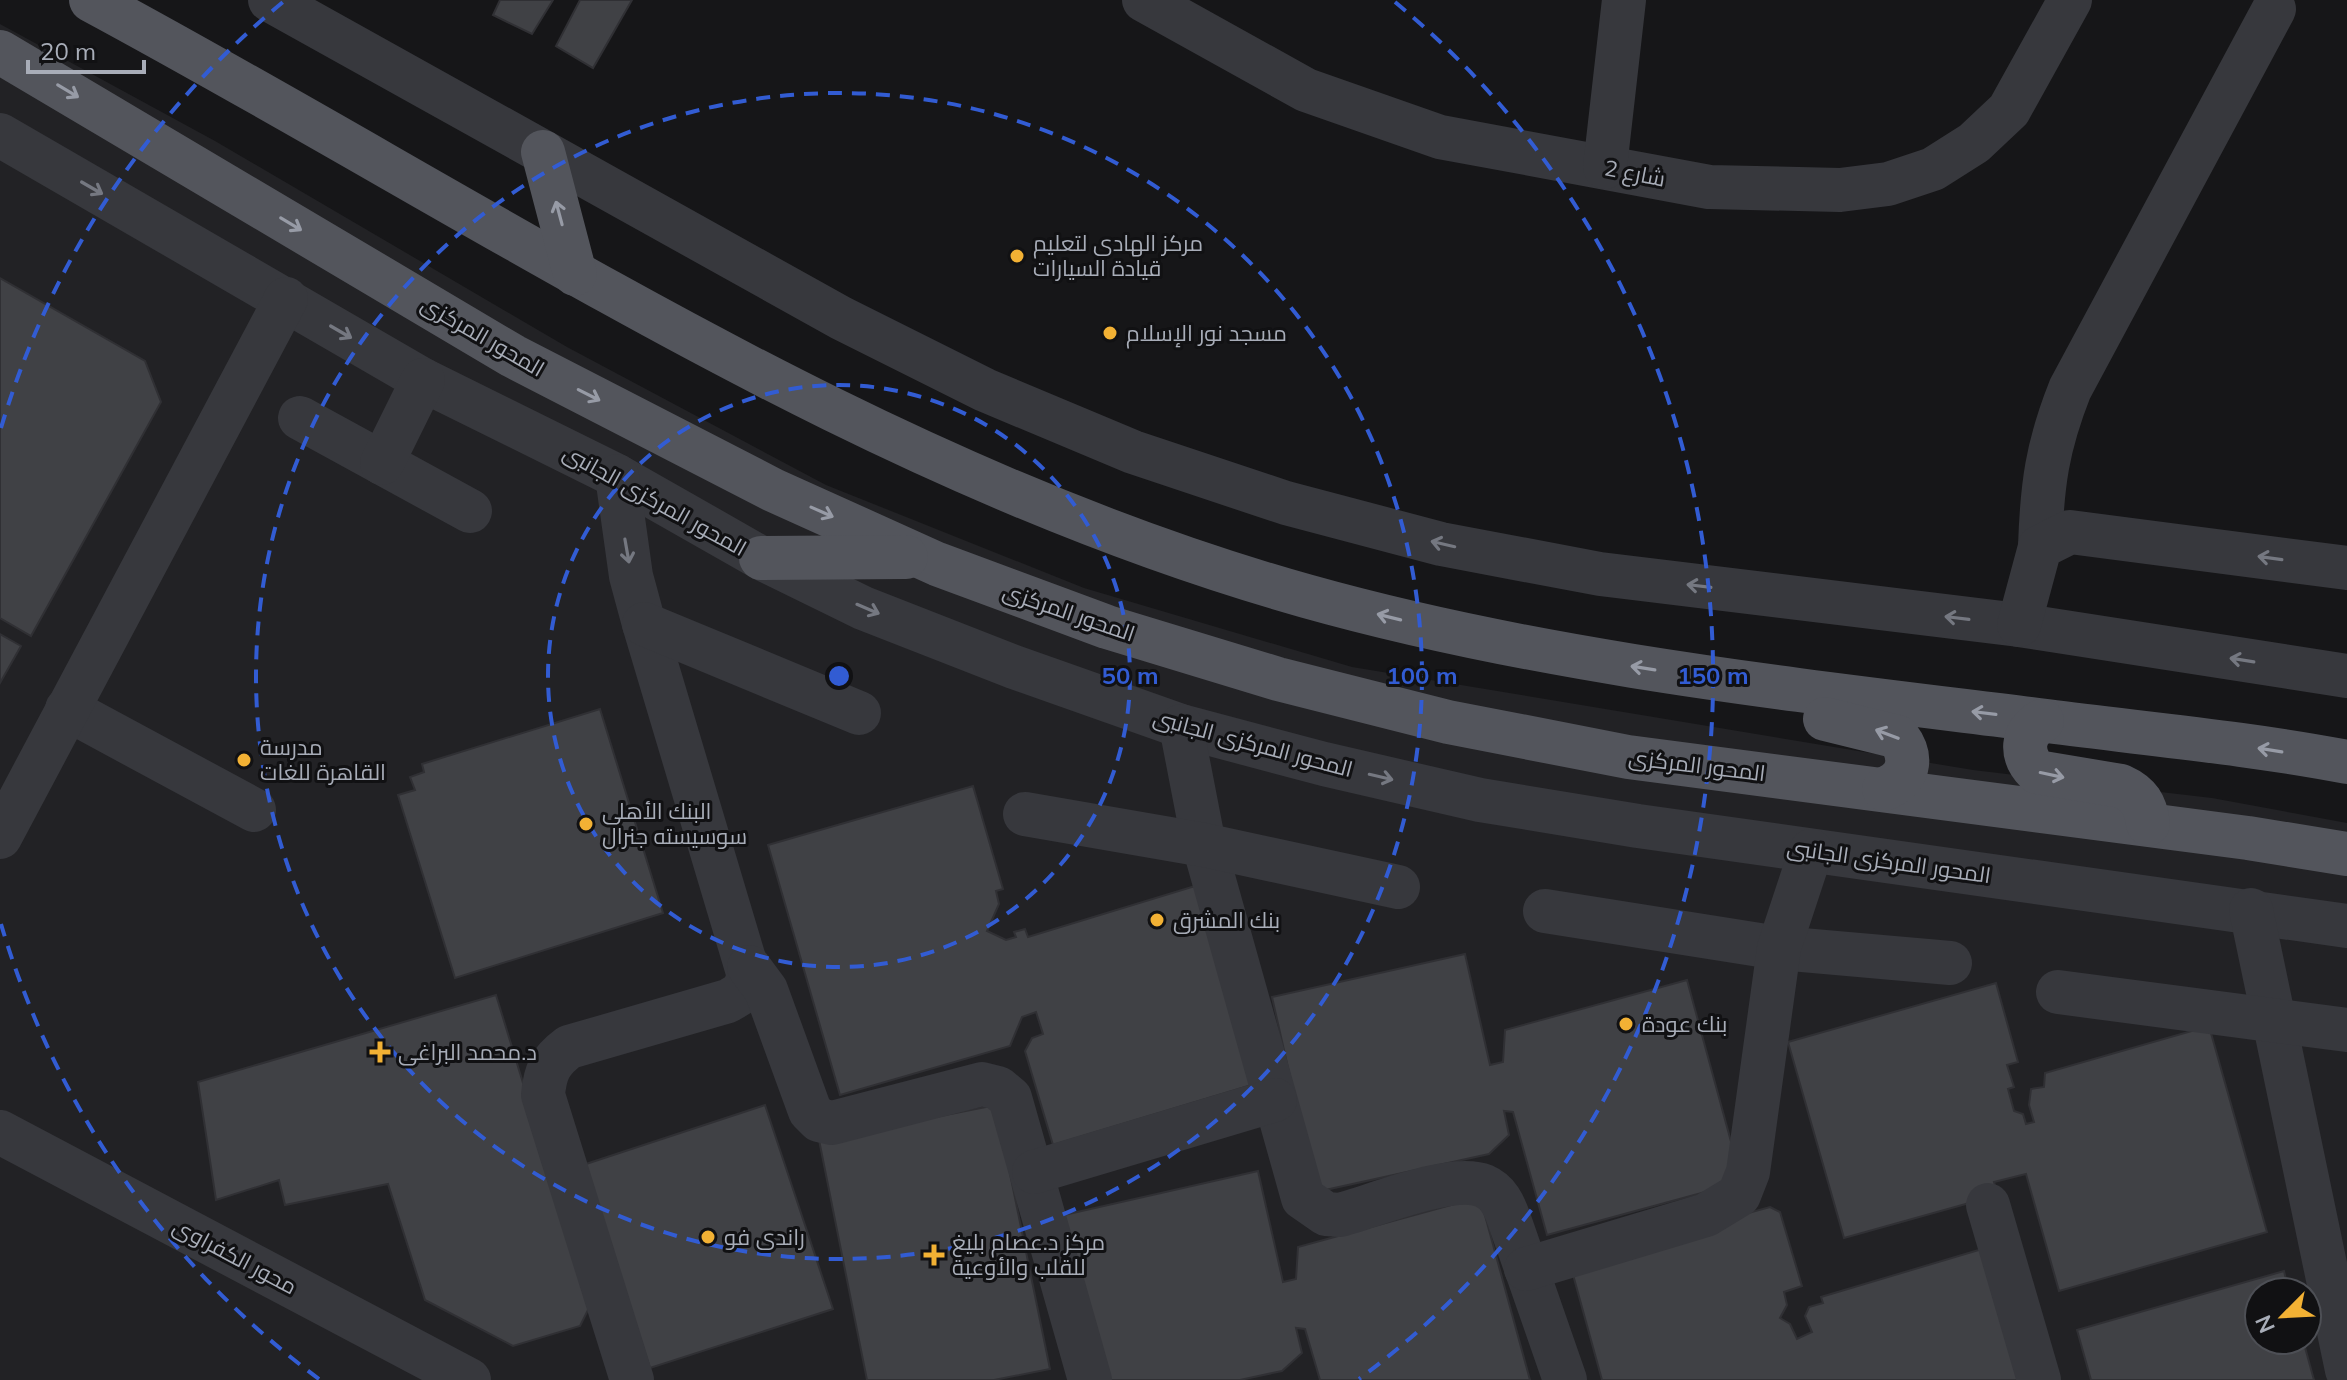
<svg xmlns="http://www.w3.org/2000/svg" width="2347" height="1380" font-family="Mulish,Cairo,sans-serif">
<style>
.built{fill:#222225;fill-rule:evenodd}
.building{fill:#404145;stroke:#303034;stroke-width:2}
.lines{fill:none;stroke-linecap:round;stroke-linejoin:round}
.minor{stroke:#37383d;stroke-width:44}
.major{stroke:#53555c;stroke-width:44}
.oneway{stroke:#979ba6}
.oneway2{stroke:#757881}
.ring{fill:none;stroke:#325cd3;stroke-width:4;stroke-dasharray:14 10}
.poi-dot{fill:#f2b134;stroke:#111113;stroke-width:3}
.labels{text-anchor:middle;stroke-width:6;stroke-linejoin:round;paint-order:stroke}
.street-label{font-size:22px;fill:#a8adb8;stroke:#111113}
.poi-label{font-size:22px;fill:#a8adb8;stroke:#111113;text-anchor:start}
.centre{fill:#325cd3;stroke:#111113;stroke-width:4}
.ring-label{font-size:24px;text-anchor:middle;font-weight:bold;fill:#325cd3;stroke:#111113;stroke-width:6;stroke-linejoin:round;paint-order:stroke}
</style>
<rect width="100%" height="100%" fill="#161618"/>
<path class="built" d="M0,24L215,141L567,347L826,485L1084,588L1352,667L1973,770L2212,798L2347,823V1380H0ZM2259,1292H2307V1340H2259Z"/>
<g class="building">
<path d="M500,0H553L532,34L493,15Z"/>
<path d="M580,0H632L593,68L556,46Z"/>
<path d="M0,278L145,361L161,402L31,636L0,618Z"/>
<path d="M0,634L21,646L0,683Z"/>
<path d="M600,709L663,913L455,978L398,795L415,790L410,777L424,772L422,764Z"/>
<path d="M973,786L1003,889L996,891L999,904L987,931L1006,940L1016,937L1014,932L1025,929L1028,937L1195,886L1255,1084L1053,1145L1025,1051L1032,1038L1043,1034L1036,1012L1022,1017L1010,1046L840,1095L768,845Z"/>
<path d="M1465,954L1490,1065L1503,1062L1505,1030L1687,980L1742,1182L1547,1235L1513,1112L1504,1111L1509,1135L1489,1154L1316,1192L1272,997Z"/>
<path d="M1996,983L2018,1062L2007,1065L2014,1087L2008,1089L2014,1111L2023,1114L2026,1124L2034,1122L2029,1105L2031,1089L2044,1087L2045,1073L2209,1026L2267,1232L2059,1291L2026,1174L1994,1182L1998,1195L1844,1238L1788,1042Z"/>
<path d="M496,995L591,1304L580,1326L513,1346L425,1300L388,1184L285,1205L279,1180L216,1200L198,1082Z"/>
<path d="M765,1105L833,1309L650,1368L583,1165Z"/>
<path d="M996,1105L1050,1369L994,1380H867L819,1140Z"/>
<path d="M1258,1171L1283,1282L1296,1279L1298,1247L1480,1197L1530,1380H1320L1305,1329L1296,1328L1302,1353L1282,1371L1240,1380H1102L1064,1215Z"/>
<path d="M1770,1207L1780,1212L1802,1286L1784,1292L1787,1305L1780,1318L1790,1324L1797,1339L1812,1332L1805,1316L1809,1307L1823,1303L1821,1297L1982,1249L2027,1380H1602L1572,1271L1577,1260Z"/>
<path d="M2284,1271L2289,1292H2259V1340H2303L2314,1380H2091L2077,1330Z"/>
</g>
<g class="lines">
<g class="minor">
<path d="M270,0L841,318L985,390L1133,452L1286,503L1441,544L1600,574L2019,625L2347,676"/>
<path d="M1144,0L1306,90L1440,137L1709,187L1840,190L1888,184L1933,169L1974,143L2009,110L2070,0"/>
<path d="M0,135L423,380L617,476L761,558L863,608L1014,667L1181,726L1324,764L1480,800L1638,826L2347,926"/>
<path d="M1605,167L1624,0"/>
<path d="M300,418L470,511"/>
<path d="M382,463L423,380"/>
<path d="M617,476L631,576L644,624L749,976L743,992L728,1001L569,1047C550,1061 545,1072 543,1095L632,1380"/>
<path d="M2040,547C2042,485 2047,447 2070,389L2274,9"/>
<path d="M644,624L859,713"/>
<path d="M2019,625L2040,547L2070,532L2347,568"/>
<path d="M67,709L254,810"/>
<path d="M1181,726L1204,845L1303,1198L1326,1214L1340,1215C1374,1206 1452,1173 1484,1186C1498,1192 1504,1205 1509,1219L1565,1380"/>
<path d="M1025,814L1204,845L1398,887"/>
<path d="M0,837L286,299"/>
<path d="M2251,910L2347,1370"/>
<path d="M1545,911L1779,948L1950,963"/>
<path d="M749,967L766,990L810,1111L819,1120L832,1123L982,1084L998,1088L1010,1098L1090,1380"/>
<path d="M2058,992L2347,1030"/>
<path d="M0,1132L469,1380"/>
<path d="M1034,1172L1275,1100"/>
<path d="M1988,1205L2039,1380"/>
<path d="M1526,1269L1706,1215L1739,1195L1748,1172L1779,948L1811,851"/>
</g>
<g class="major">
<path d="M91,0C491,215 864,472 1306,596C1548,664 1799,690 2047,721C2147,734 2248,743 2347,762"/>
<path d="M0,52L513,356L773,490L937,564L1107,627L1278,679L1448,722L1628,757L2248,838L2347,854"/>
<path d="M543,152L575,274"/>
<path d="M761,558L906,557"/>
<path d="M1825,719L1898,737C1914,758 1909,780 1884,789"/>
<path d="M2042,721C2021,733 2020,755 2037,772L2121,786C2139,794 2146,805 2148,824"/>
</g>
</g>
<defs><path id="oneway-shaft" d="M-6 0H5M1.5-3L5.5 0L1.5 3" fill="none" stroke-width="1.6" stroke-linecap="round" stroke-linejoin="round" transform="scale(2)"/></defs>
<g class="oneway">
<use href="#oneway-shaft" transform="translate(68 91) rotate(31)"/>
<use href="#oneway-shaft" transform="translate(559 213) rotate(-105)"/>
<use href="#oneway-shaft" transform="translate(291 224) rotate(31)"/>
<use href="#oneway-shaft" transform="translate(589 395) rotate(27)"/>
<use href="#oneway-shaft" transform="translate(822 512) rotate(24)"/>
<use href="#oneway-shaft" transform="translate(1389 617) rotate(-166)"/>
<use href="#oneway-shaft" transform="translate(1643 668) rotate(-171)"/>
<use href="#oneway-shaft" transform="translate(1984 713) rotate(-173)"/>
<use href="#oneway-shaft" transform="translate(1887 734) rotate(-159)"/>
<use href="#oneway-shaft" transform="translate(2270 750) rotate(-171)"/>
<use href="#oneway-shaft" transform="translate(2052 775) rotate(12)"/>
</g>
<g class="oneway2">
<use href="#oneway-shaft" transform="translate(92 188) rotate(30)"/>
<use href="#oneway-shaft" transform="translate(341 332) rotate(30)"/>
<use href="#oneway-shaft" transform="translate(1443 544) rotate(-167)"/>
<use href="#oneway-shaft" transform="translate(627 551) rotate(80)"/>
<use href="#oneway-shaft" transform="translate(2270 558) rotate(-172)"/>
<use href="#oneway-shaft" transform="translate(1699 586) rotate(-173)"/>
<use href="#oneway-shaft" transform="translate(868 609) rotate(23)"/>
<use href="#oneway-shaft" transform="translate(1957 618) rotate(-173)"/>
<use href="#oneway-shaft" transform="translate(2242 660) rotate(-171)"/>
<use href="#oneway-shaft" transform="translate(1381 777) rotate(13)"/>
</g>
<g class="ring">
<circle cx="839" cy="676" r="291"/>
<circle cx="839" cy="676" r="583"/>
<path d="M319 1379A874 874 0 0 1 1 924M1 428A874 874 0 0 1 283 2M1395 2A874 874 0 0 1 1359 1379"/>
</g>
<g class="poi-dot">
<circle cx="1017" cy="256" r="8"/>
<circle cx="1110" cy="333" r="8"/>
<circle cx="244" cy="760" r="8"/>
<circle cx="586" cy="824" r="8"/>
<circle cx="1157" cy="920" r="8"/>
<circle cx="1626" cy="1024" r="8"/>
<path d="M376 1040h8v8h8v8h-8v8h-8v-8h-8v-8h8z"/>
<circle cx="708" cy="1237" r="8"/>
<path d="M930 1243h8v8h8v8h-8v8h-8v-8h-8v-8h8z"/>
</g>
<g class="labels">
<g class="street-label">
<text transform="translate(1635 173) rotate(11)" y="8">شارع 2</text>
<text transform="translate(483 336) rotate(30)" y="8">المحور المركزى</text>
<text transform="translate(655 500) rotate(29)" y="8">المحور المركزى الجانبى</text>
<text transform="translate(1069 612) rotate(19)" y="8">المحور المركزى</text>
<text transform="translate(1253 743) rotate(15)" y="8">المحور المركزى الجانبى</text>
<text transform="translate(1697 765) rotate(7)" y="8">المحور المركزى</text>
<text transform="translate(1889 861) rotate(8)" y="8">المحور المركزى الجانبى</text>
<text transform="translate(235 1256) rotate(28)" y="8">محور الكفراوى</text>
</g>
<g class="poi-label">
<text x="1033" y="251">مركز الهادى لتعليم<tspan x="1033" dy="25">قيادة السيارات</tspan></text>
<text x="1126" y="341">مسجد نور الإسلام</text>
<text x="260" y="755">مدرسة<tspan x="260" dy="25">القاهرة للغات</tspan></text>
<text x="602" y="819">البنك الأهلى<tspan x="602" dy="25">سوسيسته جنرال</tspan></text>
<text x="1173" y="928">بنك المشرق</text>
<text x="1642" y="1032">بنك عودة</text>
<text x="398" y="1060">د.محمد البراغى</text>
<text x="724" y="1245">راندى فو</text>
<text x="952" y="1250">مركز د.عصام بليغ<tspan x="952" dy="25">للقلب والأوعية</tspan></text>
</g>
</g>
<circle cx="839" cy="676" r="12" class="centre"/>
<g class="ring-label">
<text x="1130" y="684">50 m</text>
<text x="1422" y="684">100 m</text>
<text x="1713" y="684">150 m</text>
</g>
<g transform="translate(2283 1316) rotate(246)"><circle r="38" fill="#111113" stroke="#4d4f55" stroke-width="2"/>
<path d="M0-6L14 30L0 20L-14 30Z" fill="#f2b134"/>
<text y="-12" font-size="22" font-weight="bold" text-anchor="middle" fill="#a8adb8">N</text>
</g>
<path d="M28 60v12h116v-12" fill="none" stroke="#a8adb8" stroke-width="4"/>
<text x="40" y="60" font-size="24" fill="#a8adb8" stroke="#111113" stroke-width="6" paint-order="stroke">20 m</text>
</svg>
